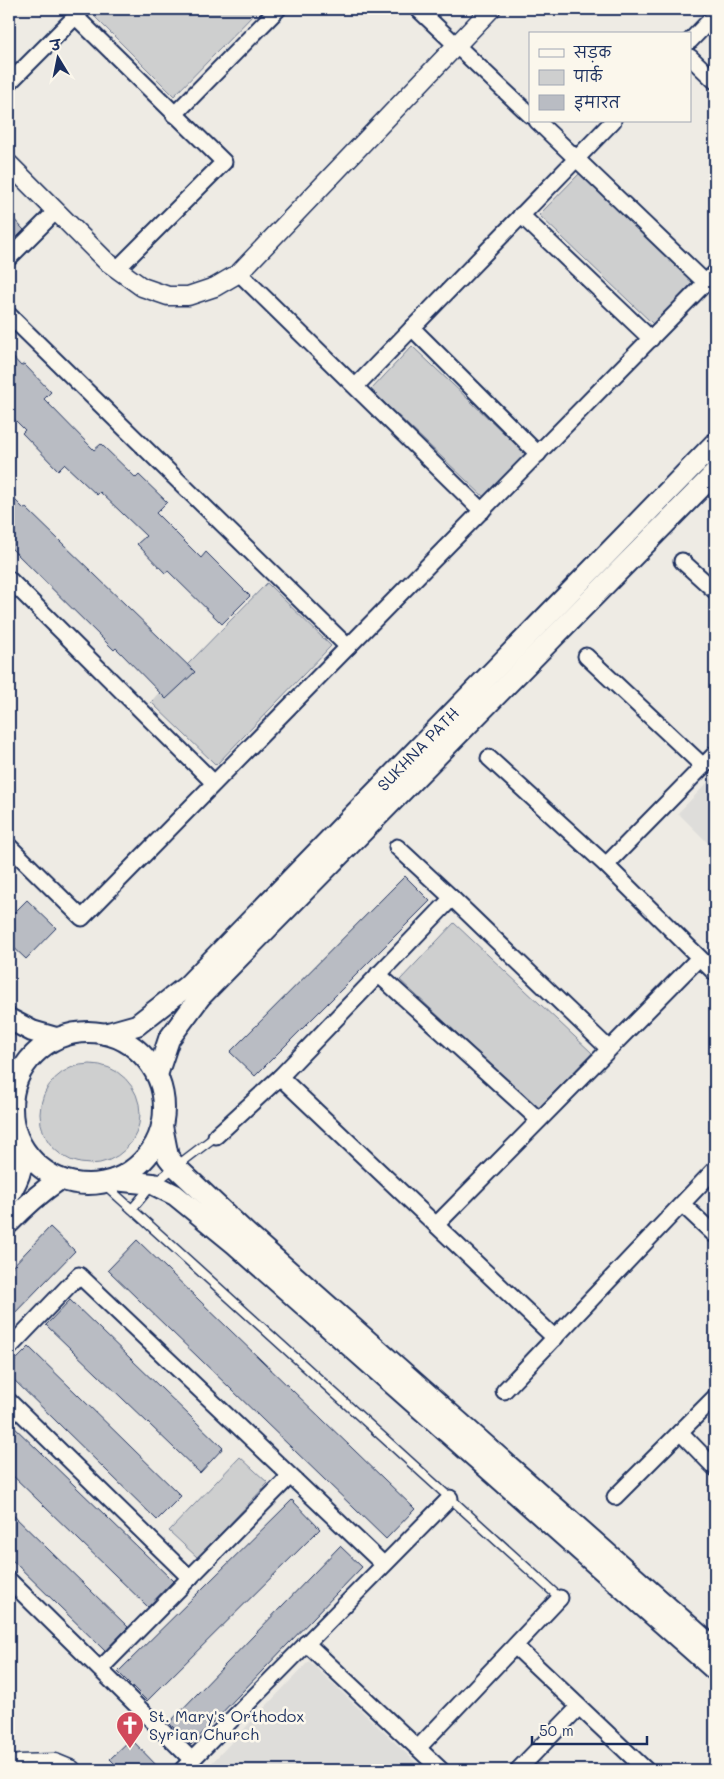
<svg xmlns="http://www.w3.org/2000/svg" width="724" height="1779" font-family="Mali,'Playpen Sans Deva',sans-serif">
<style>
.built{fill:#deddda}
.green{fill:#cecfcf;stroke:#747f96}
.building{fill:#b9bcc3;stroke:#1b2f5e}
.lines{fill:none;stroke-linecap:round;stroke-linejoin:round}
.service-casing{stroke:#1b2f5e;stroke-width:11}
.minor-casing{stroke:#1b2f5e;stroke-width:19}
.tertiary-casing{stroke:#1b2f5e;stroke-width:21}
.secondary-casing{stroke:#1b2f5e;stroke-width:24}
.service{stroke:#fbf7ec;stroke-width:8}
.minor{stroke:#fbf7ec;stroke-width:15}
.tertiary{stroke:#fbf7ec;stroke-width:18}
.secondary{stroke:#fbf7ec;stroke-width:20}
.labels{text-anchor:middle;stroke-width:5;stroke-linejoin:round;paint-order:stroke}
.street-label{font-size:16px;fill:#1b2f5e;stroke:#fbf7ec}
.poi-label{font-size:16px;fill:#1b2f5e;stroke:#fbf7ec;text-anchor:start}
</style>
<rect width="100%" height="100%" fill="#eeebe4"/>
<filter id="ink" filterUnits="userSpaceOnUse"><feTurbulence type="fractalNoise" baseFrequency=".02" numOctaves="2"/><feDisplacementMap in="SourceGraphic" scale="10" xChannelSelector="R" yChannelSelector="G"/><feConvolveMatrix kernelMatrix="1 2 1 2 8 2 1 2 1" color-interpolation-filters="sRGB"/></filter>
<g filter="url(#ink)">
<g class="built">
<path d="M715,775V850L678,813Z"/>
<path d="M309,1661L424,1770H205Z"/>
</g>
<g class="green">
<path d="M103,9H259L174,96L95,17Z"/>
<path d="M581,172L695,280L653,324L539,215Z"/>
<path d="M412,346L527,455L485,498L371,390Z"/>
<path d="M267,583L331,646L216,765L151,702Z"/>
<path d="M454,923L592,1053L538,1109L400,980Z"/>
<circle cx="90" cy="1114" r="50"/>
<path d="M240,1457L268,1483L198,1558L169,1531Z"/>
</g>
<g class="building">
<path d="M9,214L24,230L9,245Z"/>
<path d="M9,353L21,366L24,364L51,392L44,399L94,450L101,444L136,478L139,475L167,502L156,513L201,558L206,552L250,596L222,624L168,571L165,573L137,544L146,536L100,492L97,495L64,464L58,470L22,433L25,430L9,414Z"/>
<path d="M9,494L24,509L26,508L195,672L166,699L116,648L114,650L9,546Z"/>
<path d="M405,876L430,901L255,1076L230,1052Z"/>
<path d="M27,900L56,928L26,959L9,943V918Z"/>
<path d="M50,1227L75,1251L9,1319V1270Z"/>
<path d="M137,1240L415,1509L386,1539L108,1270Z"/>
<path d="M70,1300L223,1448L200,1473L46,1325Z"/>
<path d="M29,1347L181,1496L157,1520L9,1375V1367Z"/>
<path d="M9,1422L173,1581L148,1607L9,1472Z"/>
<path d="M292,1500L320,1529L147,1701L118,1672Z"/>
<path d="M9,1511L128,1627L105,1651L9,1557Z"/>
<path d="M340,1546L362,1567L191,1745L169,1723Z"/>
<path d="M131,1739L161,1770H121L110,1759Z"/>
</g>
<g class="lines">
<g class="service-casing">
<g id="service">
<path d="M103,1183L560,1598"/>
<path d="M132,1209L153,1184L216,1136"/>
</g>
</g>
<g class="minor-casing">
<g id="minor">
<path d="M418,9L530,115"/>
<path d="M75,16L224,162L117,269"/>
<path d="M690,41L715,15"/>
<path d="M690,57L715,81"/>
<path d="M9,83L83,9"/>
<path d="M174,115L278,9"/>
<path d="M537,121L706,283"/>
<path d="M521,215L651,339"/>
<path d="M9,258L56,211"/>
<path d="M239,273L482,511"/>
<path d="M9,315L348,647"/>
<path d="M412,328L538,454"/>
<path d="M356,386L613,121"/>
<path d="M682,561L715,591"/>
<path d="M9,579L214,783"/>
<path d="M586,656L703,766"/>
<path d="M489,758L606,865L715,973"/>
<path d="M9,846L82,918L715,273"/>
<path d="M397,847L452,898L609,1049"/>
<path d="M606,865L715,754"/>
<path d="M378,974L539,1120"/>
<path d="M280,1077L555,1338"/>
<path d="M216,1136L280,1077L452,898"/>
<path d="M682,1204L715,1235"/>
<path d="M436,1225L699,958"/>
<path d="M9,1348L79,1275L383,1564"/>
<path d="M504,1391L715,1169"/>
<path d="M9,1401L190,1578"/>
<path d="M680,1432L715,1468"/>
<path d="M615,1497L715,1397"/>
<path d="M9,1580L192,1760"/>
<path d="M306,1643L441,1770"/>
<path d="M515,1646L646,1770"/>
<path d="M100,1669L290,1476"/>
<path d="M418,1748L560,1598"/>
<path d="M182,1770L450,1498"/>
<path d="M518,1770L579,1707"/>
</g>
</g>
<g class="tertiary-casing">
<g id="tertiary">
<path d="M9,164L106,261L142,287L168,296H188L215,287L239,273L491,9"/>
<path d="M9,1767L19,1764L55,1763L72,1770"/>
</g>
</g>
<g class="secondary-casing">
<g id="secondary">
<path d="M9,1019L32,1031L56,1038"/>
<circle cx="88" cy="1108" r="76"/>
<path d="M105,1034L137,1025L187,986L715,443"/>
<path d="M157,1075L169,1039L200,997L715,473"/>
<path d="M162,1126L168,1157L176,1167L246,1233L715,1649"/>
<path d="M114,1180L153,1184L175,1195L235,1244L715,1670"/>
<path d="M9,1195C22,1173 22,1170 20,1144"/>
<path d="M9,1223C25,1206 41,1192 60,1179"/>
</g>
</g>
<use href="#service" class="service"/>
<use href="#minor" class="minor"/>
<use href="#tertiary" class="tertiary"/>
<use href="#secondary" class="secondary"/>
</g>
</g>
<defs>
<g id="church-pin" transform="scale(1.4375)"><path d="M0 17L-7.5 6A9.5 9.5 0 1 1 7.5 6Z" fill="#d1495b" stroke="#fbf7ec"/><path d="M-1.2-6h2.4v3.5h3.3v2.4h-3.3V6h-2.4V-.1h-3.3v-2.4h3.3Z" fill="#fff"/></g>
</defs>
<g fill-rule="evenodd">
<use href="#church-pin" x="130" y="1725"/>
</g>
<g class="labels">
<g class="street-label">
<text transform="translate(418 749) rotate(-46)" y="6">SUKHNA PATH</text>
</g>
<g class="poi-label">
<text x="149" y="1722">St. Mary's Orthodox<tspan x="149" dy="18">Syrian Church</tspan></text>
</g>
</g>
<rect width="724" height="1779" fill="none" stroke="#fbf7ec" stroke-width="30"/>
<rect x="15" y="15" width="694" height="1749" fill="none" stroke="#1b2f5e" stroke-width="2" filter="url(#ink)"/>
<rect x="529" y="32" width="162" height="90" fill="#fbf7ec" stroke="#a1a7b3"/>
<rect x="539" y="49" width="25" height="8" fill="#fbf7ec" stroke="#a1a7b3"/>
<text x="574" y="58" font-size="15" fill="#1b2f5e">सड़क</text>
<rect x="539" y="70" width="25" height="15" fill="#cecfcf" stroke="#a1a7b3"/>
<text x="574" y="82" font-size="15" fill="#1b2f5e">पार्क</text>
<rect x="539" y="95" width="25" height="15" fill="#b9bcc3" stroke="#a1a7b3"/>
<text x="574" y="108" font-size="15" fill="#1b2f5e">इमारत</text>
<g transform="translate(58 58) rotate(350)" stroke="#fbf7ec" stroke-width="4" paint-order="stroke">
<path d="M0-4L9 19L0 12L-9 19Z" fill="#1b2f5e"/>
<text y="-8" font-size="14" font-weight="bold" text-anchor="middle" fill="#1b2f5e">उ</text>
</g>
<path d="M532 1736v8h115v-8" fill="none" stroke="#1b2f5e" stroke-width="2.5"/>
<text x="539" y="1736" font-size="15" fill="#1b2f5e" stroke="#fbf7ec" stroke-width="4" paint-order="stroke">50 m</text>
</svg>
